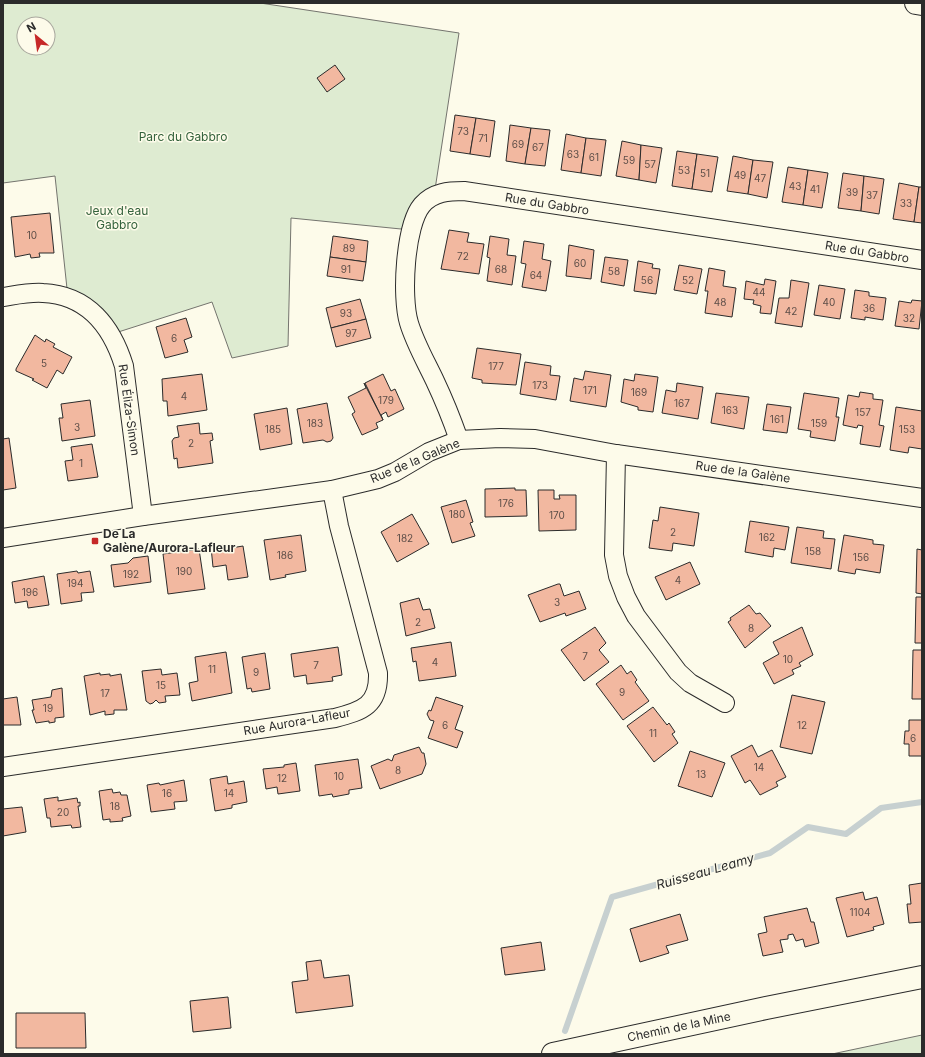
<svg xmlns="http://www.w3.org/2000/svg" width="925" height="1057" font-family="Inter,sans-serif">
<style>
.green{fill:#deebd1;stroke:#74746e;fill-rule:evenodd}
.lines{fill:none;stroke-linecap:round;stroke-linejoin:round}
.stream{stroke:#c7d0d0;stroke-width:6}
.building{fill:#f2b8a0;stroke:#2b2b2b}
.minor-casing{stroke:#2b2b2b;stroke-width:20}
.tertiary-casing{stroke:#2b2b2b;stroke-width:24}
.motorway-casing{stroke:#2b2b2b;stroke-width:24}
.minor{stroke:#fdfbea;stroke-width:18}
.tertiary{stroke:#fdfbea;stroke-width:22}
.motorway{stroke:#fdfbea;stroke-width:22}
.poi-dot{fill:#c62828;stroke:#fdfbea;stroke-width:1.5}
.labels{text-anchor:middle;stroke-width:3;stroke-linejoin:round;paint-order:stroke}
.number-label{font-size:10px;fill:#5d4e48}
.park-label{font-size:12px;fill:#34623c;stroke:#fdfbea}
.street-label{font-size:12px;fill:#2b2b2b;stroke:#fdfbea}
.poi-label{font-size:12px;font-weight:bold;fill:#2b2b2b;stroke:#fdfbea;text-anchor:start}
.water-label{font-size:13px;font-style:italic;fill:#2b2b2b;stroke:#fdfbea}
</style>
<rect width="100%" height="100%" fill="#fdfbea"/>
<g class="green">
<path d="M3,3H260L459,33L434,196L411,230L291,218L288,346L232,358L212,302L112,334L68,298L55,176L3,183ZM24,24H48V48H24Z"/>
<path d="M922,1035V1054H832Z"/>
</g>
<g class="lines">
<path class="stream" d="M565,1031L612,897L770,853L808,827L846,834L881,808L922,802"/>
</g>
<g class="building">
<path d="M335,65L345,79L327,92L317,78Z"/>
<path d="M455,115L476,118L470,154L450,151Z"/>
<path d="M476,118L495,121L490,157L470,154Z"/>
<path d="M510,125L531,128L525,164L506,161Z"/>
<path d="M531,128L550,130L545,166L525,164Z"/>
<path d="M566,134L586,138L581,173L561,170Z"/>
<path d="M586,138L606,140L601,176L581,173Z"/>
<path d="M622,141L641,145L639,180L616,176Z"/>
<path d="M641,145L662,148L656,183L639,180Z"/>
<path d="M677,151L697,154L692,189L672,186Z"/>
<path d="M697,154L718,157L712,192L692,189Z"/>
<path d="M733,156L753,160L748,194L727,191Z"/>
<path d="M753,160L773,162L767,198L748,194Z"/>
<path d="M788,167L808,170L803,205L782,202Z"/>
<path d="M808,170L828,173L822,208L803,205Z"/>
<path d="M843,173L864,176L861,211L838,208Z"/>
<path d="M864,176L884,179L879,214L861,211Z"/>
<path d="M899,183L919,187L914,222L893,219Z"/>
<path d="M919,187H922V223L914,222Z"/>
<path d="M50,213L54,253H39L40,257L31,258L30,254L15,257L11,217Z"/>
<path d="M449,230L469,233L467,242L484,244L479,274L441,269Z"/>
<path d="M333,236L368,241L366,262L330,257Z"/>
<path d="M490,236L509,239L507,255L516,256L512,285L487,281L490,258L487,257Z"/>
<path d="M524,241L544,244L542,259L551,261L546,291L522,287L526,264L521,263Z"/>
<path d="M569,245L594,250L591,279L566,276Z"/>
<path d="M330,257L366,262L363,281L327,276Z"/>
<path d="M605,257L628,260L624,286L601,282Z"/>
<path d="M638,261L653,264L652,268L660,269L656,294L634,291Z"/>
<path d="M679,265L702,269L697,294L674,290Z"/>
<path d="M709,268L725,271L723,286L736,288L732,317L705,313L708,291H705Z"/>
<path d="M765,279L776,281L771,314L760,313L761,306L753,304L754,300L744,299L746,281L764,285Z"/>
<path d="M791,280L809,283L802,327L775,323L779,298H789Z"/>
<path d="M819,285L845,289L840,319L814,315Z"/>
<path d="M855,290L869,292V296L886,298L883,320L865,317V320L851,318Z"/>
<path d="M360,299L366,319L331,328L326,308Z"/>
<path d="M912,300L922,301L919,329L895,326L899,301L911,303Z"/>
<path d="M186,318L192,337L184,340L188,352L165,358L156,327Z"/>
<path d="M366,319L371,338L336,347L331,328Z"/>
<path d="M35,335L45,342L46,339L55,344L53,347L72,357L63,374L57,370L47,388L32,380L34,379L16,371V369Z"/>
<path d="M477,348L521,354L516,385L482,383V380L472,378Z"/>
<path d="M525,362L551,366L550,375L560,376L556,400L520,394Z"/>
<path d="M585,371L611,375L606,407L570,401L574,378L583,380Z"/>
<path d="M202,374L207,410L168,416L167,401H163L162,379Z"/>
<path d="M383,374L391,391L395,389L404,409L388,417L386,412L381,415L383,420L365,383Z"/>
<path d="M635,374L658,377L653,412L638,410V407L621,402L624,379L634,381Z"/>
<path d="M364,383L383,420L376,423L378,428L362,435L352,414L355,412L348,397L366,388Z"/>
<path d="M677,383L703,387L698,419L662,413L666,390L676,392Z"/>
<path d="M860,392L873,394V399L883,400L879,425L884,426L880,447L860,444L863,426L858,425L857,428L843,425L848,395L859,397Z"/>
<path d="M716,393L749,397L744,429L711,423Z"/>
<path d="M804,393L839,398L836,417H839L835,441L810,437L811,431L798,429Z"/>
<path d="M90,400L95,436L62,441L59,418H63L61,404Z"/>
<path d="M327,403L333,438L331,441L327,442L323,440L303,443L297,409Z"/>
<path d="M767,404L791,407L787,433L763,430Z"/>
<path d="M896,407L922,411V449L909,447L908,453L890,450Z"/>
<path d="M287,408L292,444L260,450L254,414Z"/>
<path d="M199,423L200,434L212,433L213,440L210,441L213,463L178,468L177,458L174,459L172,441L174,438L179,437L177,426Z"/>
<path d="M9,438L16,488L3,490V493V439Z"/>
<path d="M92,444L98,477L68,481L65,461L73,460L71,447Z"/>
<path d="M515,488V490H526L527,516L485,517V489Z"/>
<path d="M538,490H554V499H560L559,495H576V530L539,531Z"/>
<path d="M466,500L473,522L470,523L475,536L452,543L441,507Z"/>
<path d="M660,507L699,513L694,546L673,543L672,551L649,548L653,520L658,521Z"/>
<path d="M412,514L429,544L397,562L381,532Z"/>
<path d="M750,521L789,527L785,550L774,548L773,557L745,552Z"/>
<path d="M797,527L824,531L823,538L835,539L831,569L791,563Z"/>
<path d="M301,535L306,571L285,575L286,577L270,580L264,540Z"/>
<path d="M844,535L873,540V544L884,545L880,573L856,569L855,574L838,571Z"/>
<path d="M224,545L225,549L243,546L248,577L228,580L226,565L213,567L211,547Z"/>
<path d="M199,549L205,589L168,594L163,554Z"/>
<path d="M917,549L922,550V594L916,593Z"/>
<path d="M148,556L151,582L114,587L111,565L128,563L133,558Z"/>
<path d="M690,562L700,584L666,600L655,577Z"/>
<path d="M77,571L78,573L90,571L94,592L81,593L82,601L61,604L57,574Z"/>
<path d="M44,576L49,605L28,608L27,601L15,603L12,582Z"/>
<path d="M558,584H560L564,596L579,591L586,609L566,616L565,613L540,622L528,595Z"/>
<path d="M916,597H922V643H915Z"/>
<path d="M419,598L423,610L430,609L435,628L406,636L400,603Z"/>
<path d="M749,605L756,614L760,613L771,626L745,648L728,622L731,620L730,618Z"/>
<path d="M595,627L606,643L599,650L609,662L584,681L561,650Z"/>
<path d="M802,627L813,655L799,663L801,666L792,670L794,674L774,684L763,663L779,654L773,642Z"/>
<path d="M451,642L456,676L419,681L416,661L413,662L411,648Z"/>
<path d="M338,647L342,675L332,677L333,681L307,684L306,675L294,677L291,654Z"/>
<path d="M913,650H922V699H912Z"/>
<path d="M226,652L232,693L192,701L189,683L198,681L195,657Z"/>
<path d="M265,653L270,689L252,692L251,688L247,689L242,657Z"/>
<path d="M621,665L627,674L631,671L637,680L635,682L649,701L623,720L596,684Z"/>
<path d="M161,669L162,675L177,673L180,695L165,696L166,702L159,703L156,700L153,703L150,704L146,701L142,671Z"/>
<path d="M100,673V675L110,674V676L121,674L127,710H114V714L105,715V711L90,715L84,676Z"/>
<path d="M62,688L64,717L55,718V722L49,723V721L36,723L32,710H34L32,700L51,697L52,690Z"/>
<path d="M792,695L825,702L812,754L780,747Z"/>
<path d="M17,697L21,725H3V699Z"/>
<path d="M436,697L463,706L455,729L463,732L457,748L428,738L434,721L430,720L427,714L429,710L431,711Z"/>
<path d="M653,707L667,725L669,723L675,732L672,734L678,743L654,762L627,726Z"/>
<path d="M909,720H922V756H909V744H904L905,731H909Z"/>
<path d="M752,745L758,757L772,750L786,777L776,782L778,786L760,795L750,780L745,783L731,756Z"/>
<path d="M419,747L422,753H424L426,764L422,774L380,789L371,766L388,759L392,761L394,755Z"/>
<path d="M690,751L725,763L712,797L678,786Z"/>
<path d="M358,759L362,788L349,790V794L333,797L332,794L319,796L315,765Z"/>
<path d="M296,763L300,791L278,794L277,787L266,789L263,769L284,767V765Z"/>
<path d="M227,776L228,784L244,781L247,802L232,805V808L215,811L210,779Z"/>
<path d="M184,780L187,801L174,802L175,809L151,812L147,785L159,783L160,785Z"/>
<path d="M112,789L113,793L120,792L121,795H127L131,816L122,818L123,821L110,822V819L103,820L99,791Z"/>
<path d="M58,797V801L77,798L78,803L80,802V806H78L81,827L72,828L71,825L51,827L50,818H47L44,799Z"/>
<path d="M22,807L26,832L3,836V809Z"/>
<path d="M922,883V922L909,923L907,904H911L909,885Z"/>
<path d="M863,892L865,900L877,897L884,924L873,927L874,930L847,937L836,898Z"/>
<path d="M807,908L811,922H814L819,943L805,947L803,939L796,941L793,934L788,935V939L780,940L783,952L763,956L758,934L767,932L764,917Z"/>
<path d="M680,914L688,940L666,946L669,953L640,962L630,929Z"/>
<path d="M541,942L545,970L505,975L501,948Z"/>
<path d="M321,960L324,978L349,975L353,1006L296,1013L292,982L308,980L306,962Z"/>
<path d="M228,997L231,1028L193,1032L190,1001Z"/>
<path d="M16,1013H85L86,1048H16Z"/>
</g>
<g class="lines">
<g class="minor-casing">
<g id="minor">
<path d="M3,297C16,295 30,292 43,293C88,295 112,327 124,366L143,516"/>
<path d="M459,440C452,420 444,400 435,381C426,362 415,343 409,323C401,297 405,225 422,205C433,192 449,191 464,191L922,260"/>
<path d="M616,454L614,555L618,576L626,597L636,616L678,672L690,683L725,703"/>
<path d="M3,538L143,516L332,490L378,479L395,472L429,452L459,440L500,438L535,439L616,454L922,498"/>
<path d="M3,767L335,718C363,711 379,705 378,673L339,526L332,490"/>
</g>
</g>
<g class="tertiary-casing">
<path id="tertiary" d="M553,1054L766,1008L922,977"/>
</g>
<g class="motorway-casing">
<path id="motorway" d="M916,3L922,4"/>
</g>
<use href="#minor" class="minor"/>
<use href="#tertiary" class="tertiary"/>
<use href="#motorway" class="motorway"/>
</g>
<rect class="poi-dot" x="91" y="537" width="8" height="8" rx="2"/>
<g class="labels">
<g class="number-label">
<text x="463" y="135">73</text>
<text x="483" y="142">71</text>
<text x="518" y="148">69</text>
<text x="538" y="151">67</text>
<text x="573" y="158">63</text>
<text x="594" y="161">61</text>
<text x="629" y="164">59</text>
<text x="650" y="168">57</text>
<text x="684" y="174">53</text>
<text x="705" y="177">51</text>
<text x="740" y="179">49</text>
<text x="760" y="182">47</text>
<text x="795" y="190">43</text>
<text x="815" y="193">41</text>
<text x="852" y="196">39</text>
<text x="872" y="199">37</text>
<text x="906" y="207">33</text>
<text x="32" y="239">10</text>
<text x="349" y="252">89</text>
<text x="463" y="260">72</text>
<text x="580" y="267">60</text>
<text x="346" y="273">91</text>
<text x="501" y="273">68</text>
<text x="614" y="275">58</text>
<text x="536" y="279">64</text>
<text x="647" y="284">56</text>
<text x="688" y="284">52</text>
<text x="759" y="296">44</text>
<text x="720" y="306">48</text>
<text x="829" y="306">40</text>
<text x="869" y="312">36</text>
<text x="791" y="315">42</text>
<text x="346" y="317">93</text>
<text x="909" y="322">32</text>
<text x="351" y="337">97</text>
<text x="174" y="342">6</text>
<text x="44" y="367">5</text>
<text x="496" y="370">177</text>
<text x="540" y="389">173</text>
<text x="590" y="394">171</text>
<text x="639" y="396">169</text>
<text x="184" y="400">4</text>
<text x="386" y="404">179</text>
<text x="682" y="407">167</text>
<text x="730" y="414">163</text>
<text x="863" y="416">157</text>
<text x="777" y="423">161</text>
<text x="315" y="427">183</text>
<text x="819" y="427">159</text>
<text x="77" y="431">3</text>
<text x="273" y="433">185</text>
<text x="907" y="433">153</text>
<text x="191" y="447">2</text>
<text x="81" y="467">1</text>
<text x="506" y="507">176</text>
<text x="457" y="518">180</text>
<text x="557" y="519">170</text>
<text x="673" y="536">2</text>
<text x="767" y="541">162</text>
<text x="405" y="542">182</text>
<text x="813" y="555">158</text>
<text x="285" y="559">186</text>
<text x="861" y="561">156</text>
<text x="184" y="575">190</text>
<text x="131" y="578">192</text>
<text x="678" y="584">4</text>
<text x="75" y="587">194</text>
<text x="30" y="596">196</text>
<text x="557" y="606">3</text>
<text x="418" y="626">2</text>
<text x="751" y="632">8</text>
<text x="585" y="660">7</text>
<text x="788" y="663">10</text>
<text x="435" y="666">4</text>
<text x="316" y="669">7</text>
<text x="212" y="673">11</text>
<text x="256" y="676">9</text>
<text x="161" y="689">15</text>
<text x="622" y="696">9</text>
<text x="105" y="697">17</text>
<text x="48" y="712">19</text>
<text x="445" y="729">6</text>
<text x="802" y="729">12</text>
<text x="653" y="737">11</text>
<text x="913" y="742">6</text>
<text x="759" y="771">14</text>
<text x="398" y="774">8</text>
<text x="701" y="778">13</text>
<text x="339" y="780">10</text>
<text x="282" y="782">12</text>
<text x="167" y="797">16</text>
<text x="229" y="797">14</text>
<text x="115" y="810">18</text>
<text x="63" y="816">20</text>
<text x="860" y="916">1104</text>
</g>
<g class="park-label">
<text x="183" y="141">Parc du Gabbro</text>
<text x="117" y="215">Jeux d'eau<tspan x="117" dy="14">Gabbro</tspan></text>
</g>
<g class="street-label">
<text transform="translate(547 204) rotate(9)" y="4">Rue du Gabbro</text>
<text transform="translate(867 252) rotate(9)" y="4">Rue du Gabbro</text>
<text transform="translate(129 410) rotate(82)" y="4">Rue Éliza-Simon</text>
<text transform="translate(415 461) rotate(-23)" y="4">Rue de la Galène</text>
<text transform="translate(743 472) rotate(8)" y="4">Rue de la Galène</text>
<text transform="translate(297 722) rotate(-10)" y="4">Rue Aurora-Lafleur</text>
<text transform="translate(679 1027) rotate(-12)" y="4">Chemin de la Mine</text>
</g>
<g class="poi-label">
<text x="103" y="538">De La<tspan x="103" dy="14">Galène/Aurora-Lafleur</tspan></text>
</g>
<g class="water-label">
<text transform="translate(705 871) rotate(-16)" y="5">Ruisseau Leamy</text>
</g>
</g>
<rect width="925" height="1057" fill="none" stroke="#2b2b2b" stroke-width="8"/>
<g transform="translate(36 36) rotate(331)"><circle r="19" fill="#fdfbea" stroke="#a9a89e"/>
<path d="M0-3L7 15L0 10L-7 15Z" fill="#c62828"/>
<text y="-6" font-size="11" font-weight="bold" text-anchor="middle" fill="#2b2b2b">N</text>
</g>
</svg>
